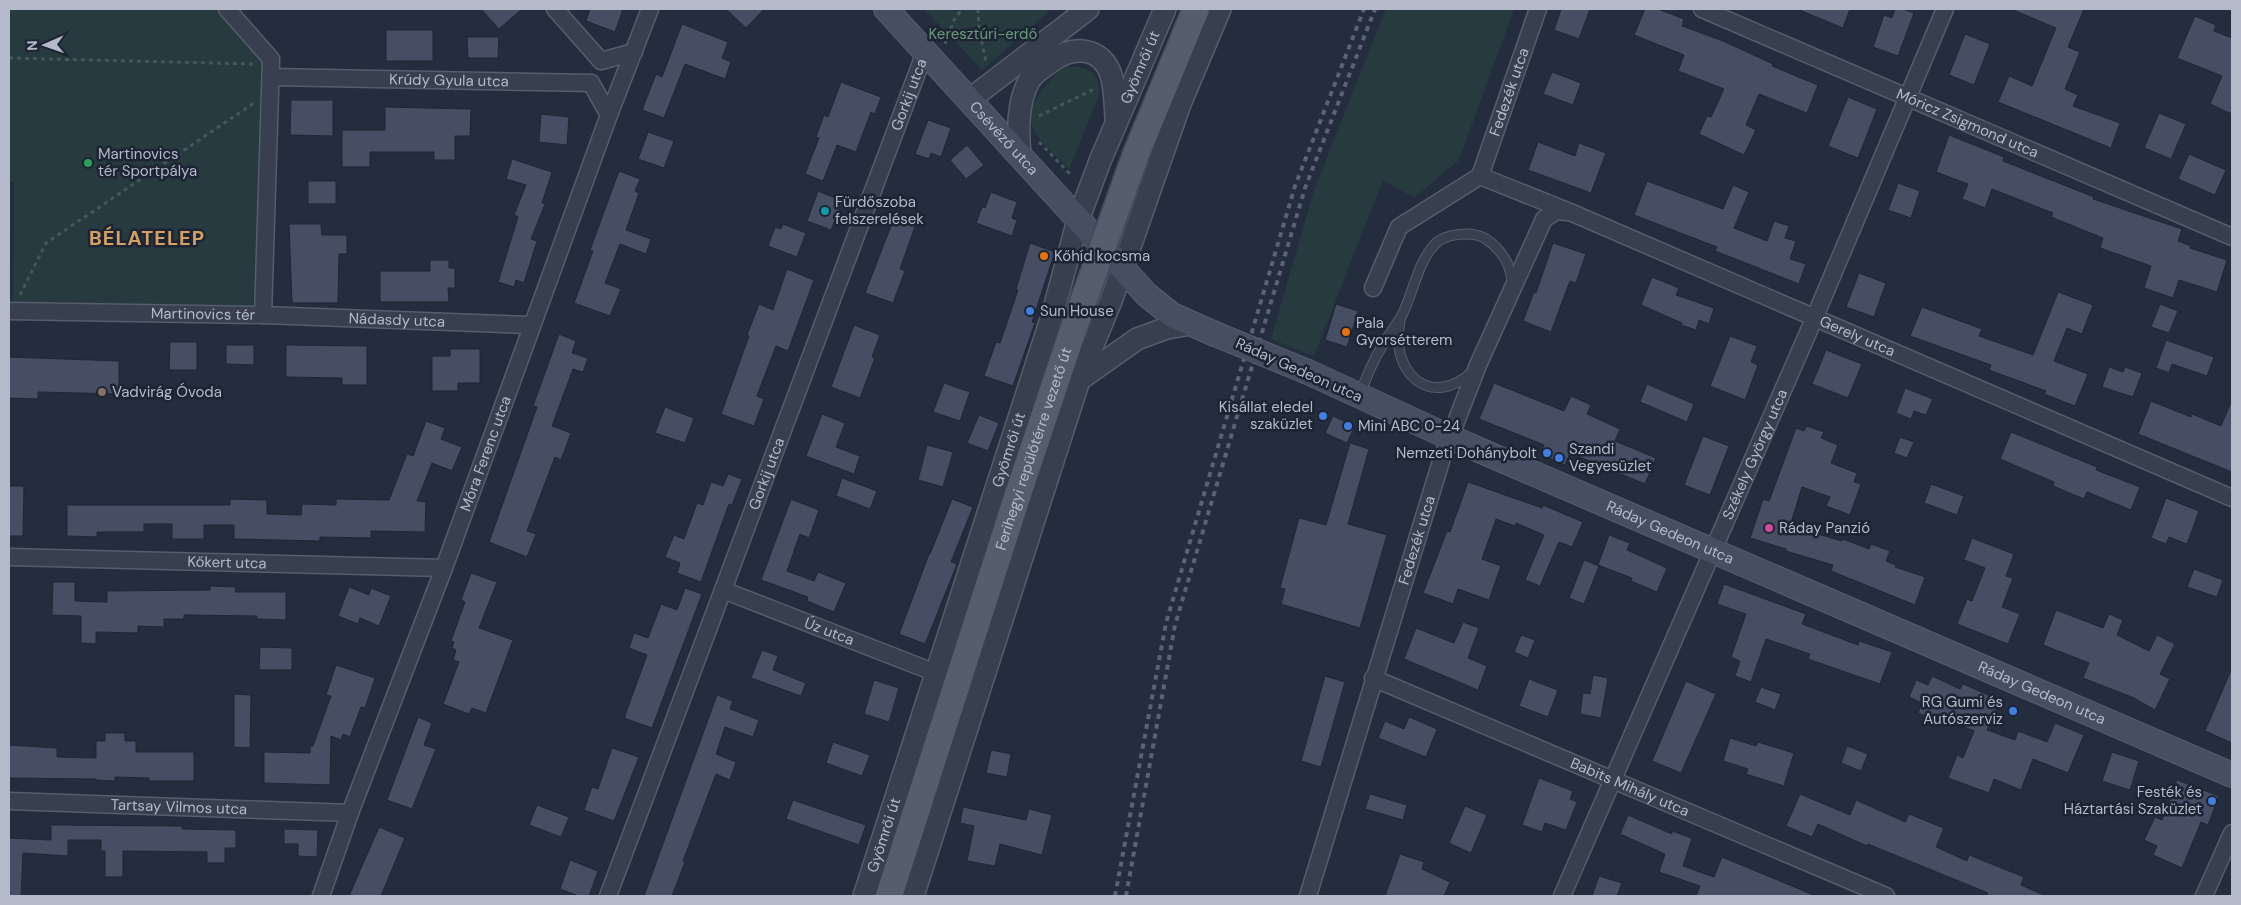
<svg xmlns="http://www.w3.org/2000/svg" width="2241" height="905" font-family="'DM Sans',sans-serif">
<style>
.green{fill:#263a3f}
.building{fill:#454e62;stroke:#1f2635}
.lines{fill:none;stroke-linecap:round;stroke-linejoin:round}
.service-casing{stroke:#565d6c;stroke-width:11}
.minor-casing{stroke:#565d6c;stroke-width:19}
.tertiary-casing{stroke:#565d6c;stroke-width:24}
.secondary-casing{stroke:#565d6c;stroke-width:26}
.primary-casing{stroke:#414857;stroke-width:29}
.path{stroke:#44575c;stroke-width:3;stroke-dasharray:4 4;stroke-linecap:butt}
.service{stroke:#383f4e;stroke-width:9}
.minor{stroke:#383f4e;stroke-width:16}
.tertiary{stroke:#383f4e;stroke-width:21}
.secondary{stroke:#464e61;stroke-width:24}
.primary{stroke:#565e6e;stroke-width:26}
.rail{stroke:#5a6375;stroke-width:4;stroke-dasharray:5 5;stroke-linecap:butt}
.secondary-bridge-casing{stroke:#565d6c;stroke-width:26;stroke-linecap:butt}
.primary-bridge-casing{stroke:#414857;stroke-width:29;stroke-linecap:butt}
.secondary-bridge{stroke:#464e61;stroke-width:24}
.primary-bridge{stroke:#565e6e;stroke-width:26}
.leisure-dot{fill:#2e9e5b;stroke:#1d2433;stroke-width:2}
.culture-dot{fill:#0f9aa8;stroke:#1d2433;stroke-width:2}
.food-dot{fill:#e8710a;stroke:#1d2433;stroke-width:2}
.shop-dot{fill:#3f7fe0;stroke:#1d2433;stroke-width:2}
.education-dot{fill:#8d6e63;stroke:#1d2433;stroke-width:2}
.hotel-dot{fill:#d1479c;stroke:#1d2433;stroke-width:2}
.labels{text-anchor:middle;stroke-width:5;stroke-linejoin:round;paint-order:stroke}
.park-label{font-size:15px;fill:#6b9a7a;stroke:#1d2433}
.street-label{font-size:15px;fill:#b4bac9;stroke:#1d2433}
.poi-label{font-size:15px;fill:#b4bac9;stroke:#1d2433;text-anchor:start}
.district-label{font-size:20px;font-weight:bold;letter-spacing:1px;fill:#d5a063;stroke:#1d2433}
</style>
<rect width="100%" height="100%" fill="#242d3e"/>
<g class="green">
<path d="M9,9H218L263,59L253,306L13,302L14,182L9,181Z"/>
<path d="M924,9H1052L982,70Z"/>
<path d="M1386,9H1514L1459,160L1414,198L1383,180L1314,356L1271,339L1314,190Z"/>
<path d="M1063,67C1084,66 1101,69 1099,95L1069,169C1058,158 1045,147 1036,134C1020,109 1046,84 1063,67Z"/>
</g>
<g class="building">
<path d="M481,9H522L499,29Z"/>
<path d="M590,9H623L615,32L586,21Z"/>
<path d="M726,9H764L746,28Z"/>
<path d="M1561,9H1590L1579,39L1554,30Z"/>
<path d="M1645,9H1658L1684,19L1682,26L1723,41L1773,64L1772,66L1818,85L1807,113L1759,94L1746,125L1756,130L1744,155L1699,134L1707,116L1711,117L1724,89L1678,71L1684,55L1634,35Z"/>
<path d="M1797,9H1850L1843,28Z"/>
<path d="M1895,9H1903L1914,13L1898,56L1873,47L1884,15L1892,18Z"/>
<path d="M2011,9H2084L2068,47L2080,52L2065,89L2078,95L2073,106L2120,123L2111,148L1998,102L2009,76L2032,86L2056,28Z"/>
<path d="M2195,16L2216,25L2214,31L2232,38V114L2210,104L2222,76L2177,58Z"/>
<path d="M682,24L728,42L722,58L731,62L725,79L685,64L664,118L642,110L656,74L662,77Z"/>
<rect x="386" y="30" width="47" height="31"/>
<path d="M1965,34L1990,44L1974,85L1949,75Z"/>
<path d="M467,37H499L498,58H468Z"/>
<path d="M1552,72L1581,83L1573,105L1543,94Z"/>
<path d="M841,82L881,97L875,114L871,112L856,152L837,145L823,181L805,174L819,138L816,137L824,115L828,117Z"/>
<path d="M1848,97L1877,109L1858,158L1828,146Z"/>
<path d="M291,100H333V136L290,135Z"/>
<path d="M385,107L471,109L470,136H455V160H434V152H370V167H342V130H385Z"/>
<path d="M2159,113L2186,124L2171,159L2144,148Z"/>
<path d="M541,114L569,117L567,145L539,142Z"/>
<path d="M928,120L951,128L941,157L931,153L929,159L915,154Z"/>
<path d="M648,132L674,141L664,168L638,159Z"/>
<path d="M1949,135L2004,157L2003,161L2094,197L2093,199L2182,229L2178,241L2191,246L2190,248L2227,260L2217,292L2179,280L2173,298L2144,288L2151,266L2100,248L2103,238L2051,217L2053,213L1992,189L1985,208L1962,199L1968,184L1936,172Z"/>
<path d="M1538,142L1575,156L1579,143L1606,153L1591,193L1528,170Z"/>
<path d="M967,145L984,165L966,179L950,160Z"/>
<path d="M2189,154L2226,170L2215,195L2178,179Z"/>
<path d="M512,159L552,172L542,203L545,204L531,239L537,241L524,283L516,280L514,287L498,282L518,217L514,215L526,185L506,179Z"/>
<path d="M619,171L640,179L635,191L639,193L626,230L651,239L646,254L620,244L605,283L621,289L610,316L574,303L593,251L590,250Z"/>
<rect x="308" y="181" width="28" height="23"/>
<path d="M1647,181L1723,209L1733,185L1749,192L1734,228L1767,241L1774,221L1789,226L1785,238L1796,241L1790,259L1806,264L1799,284L1715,251L1717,247L1634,215Z"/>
<path d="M1898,183L1920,191L1911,218L1888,210Z"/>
<path d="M818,191L843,201L831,230L807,221Z"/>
<path d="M991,192L1017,202L1012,218L1017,220L1012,236L976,223L982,207L985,208Z"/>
<path d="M896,213L917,221L900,269L905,271L893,303L865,293Z"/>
<path d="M289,224H321L322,235H347V254H339L338,303H292Z"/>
<path d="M783,224L806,233L797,257L768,246L775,227L781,229Z"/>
<path d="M1030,243L1055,252L1032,322L1035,323L1013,386L984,376L996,342L1000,343L1010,314L1018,290L1016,289Z"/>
<path d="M1553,243L1586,254L1576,283L1570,281L1551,332L1523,321L1534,292L1536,293Z"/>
<path d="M430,260H449V268H455V288H448L449,302H380V271H430Z"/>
<path d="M787,269L814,280L788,351L776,346L757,396L764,399L754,426L721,414L749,336L747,335L759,304L773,310Z"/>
<path d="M1859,273L1886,283L1874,317L1846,307Z"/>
<path d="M1652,277L1679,288L1676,295L1714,308L1709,324L1699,320L1696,330L1681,325L1682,323L1641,305Z"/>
<path d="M2058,292L2093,305L2082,334L2067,328L2054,361L2088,374L2075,406L2044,394L2046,391L1989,370L1991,365L1910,336L1922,307L1982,329L1979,336L2033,355Z"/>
<path d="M1336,304L1358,311L1347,347L1325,340Z"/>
<path d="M2160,304L2178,311L2169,333L2151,327Z"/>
<path d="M854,325L880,335L872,357L875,358L860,398L831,387Z"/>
<path d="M559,334L576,341L572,353L588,358L583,372L573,369L552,426L571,433L561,460L555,457L527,531L536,534L527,557L489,542L537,407L533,406Z"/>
<path d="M1730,336L1757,346L1751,362L1758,365L1745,400L1710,386Z"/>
<path d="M2166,340L2214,357L2207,376L2172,364L2169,373L2156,368Z"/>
<path d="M170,342H197V370H169Z"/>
<path d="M226,345H254V365L226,364Z"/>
<path d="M286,345L367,346V385H342V378L286,377Z"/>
<path d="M450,349H480V383H458V391H432V356H450Z"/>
<path d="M1826,350L1862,364L1848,398L1812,384Z"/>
<path d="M9,357L119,361V394L38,392V399L9,398Z"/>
<path d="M2109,367L2123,372L2125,367L2142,373L2133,397L2102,387Z"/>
<path d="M944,383L970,392L960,421L933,412Z"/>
<path d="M1494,383L1564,411L1571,396L1591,405L1587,414L1620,429L1615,441L1656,458L1645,484L1570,453L1565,465L1540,454L1544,445L1479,419Z"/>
<path d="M1647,384L1694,404L1687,422L1640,402Z"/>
<path d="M1905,388L1933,399L1926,415L1914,411L1911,419L1896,413Z"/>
<path d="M2232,400V472L2138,434L2151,401L2191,417L2192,414L2221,426Z"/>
<path d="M665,407L694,418L685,443L655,433Z"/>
<path d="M822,414L845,423L836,447L860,456L854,474L806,456Z"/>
<path d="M979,415L999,423L988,451L967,443Z"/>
<path d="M1333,416L1355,426L1347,443L1325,433Z"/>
<path d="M426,421L445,428L441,439L462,447L452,471L432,463L417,501L426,502L425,532L371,531V538L320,537V541L234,539V525H204V539H172V524H144V532H97V537L67,536V505H230V499L267,500V514L301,515L302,504L336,505V499L389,500L407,454L413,456Z"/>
<path d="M1807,426L1824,432L1821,438L1838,445L1831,463L1857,473L1854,482L1861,484L1850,515L1826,506L1830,497L1802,487L1790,526L1842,541L1843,539L1869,549L1871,544L1890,551L1886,561L1896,565L1895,567L1925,577L1915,605L1831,571L1833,565L1786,551V549L1750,538L1763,499L1769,501L1796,428L1804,431Z"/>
<path d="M2011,432L2097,467L2096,470L2140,487L2131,510L2087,492L2084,499L2053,486L2054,482L2000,459Z"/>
<path d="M1703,436L1729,446L1710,495L1684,485Z"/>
<path d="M1900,437L1914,442L1907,458L1894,453Z"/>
<path d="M1350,443L1369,449L1348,524L1387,535L1360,628L1281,604L1285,589L1280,588L1299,518L1326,525Z"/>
<path d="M927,445L953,452L943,487L918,480Z"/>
<path d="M728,474L742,479L732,505L729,504L701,582L677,573L680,563L665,557L674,535L684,539L697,503L703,505L711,482L723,486Z"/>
<path d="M842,478L877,491L870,509L836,496Z"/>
<path d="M1468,482L1542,508L1543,505L1583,522L1572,547L1559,542L1540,586L1525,580L1544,535L1516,523L1515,526L1496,519L1482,559L1501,566L1489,600L1458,589L1453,604L1423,593L1447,531L1450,532Z"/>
<path d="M1931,484L1964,496L1957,515L1924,503Z"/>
<path d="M9,486H24L23,536H9Z"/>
<path d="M2166,498L2199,511L2187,544L2169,537L2166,544L2151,538Z"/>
<path d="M791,499L819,510L809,538L800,534L787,571L814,581L818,572L846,583L834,612L807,601L808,597L761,580Z"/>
<path d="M952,499L973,507L951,562L957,564L925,644L899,634L929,554H930Z"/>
<path d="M1609,535L1630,543L1627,550L1667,568L1657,592L1631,581L1632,578L1598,565Z"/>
<path d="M1972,538L2014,554L2006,576L2013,578L2002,607L2020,614L2008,644L1957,624L1967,599L1972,601L1985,568L1964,560Z"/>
<path d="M1584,560L1599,566L1584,604L1569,598Z"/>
<path d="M2194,569L2223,580L2217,597L2187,587Z"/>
<path d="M471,573L497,582L479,628L513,640L486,713L472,708L469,714L443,704L459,662L453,660L456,650L452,648L454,642L451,641L465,602L461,600Z"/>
<path d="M53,582H75V601L107,602V591L210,590V586L236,587L235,592H286V620L257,619V616L184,615V619H164V627L138,626V633L96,632V644L81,643V616L52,615Z"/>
<path d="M1724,584L1806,614L1802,624L1858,645L1859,641L1892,652L1880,684L1808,659L1810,654L1766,639L1751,682L1735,676L1740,661L1731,657L1746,614L1717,604Z"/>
<path d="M349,587L369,595L371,588L391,596L379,626L360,618L358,624L338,616Z"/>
<path d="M685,588L702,594L652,728L624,718L647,655L629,648L634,633L648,638L661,604L677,610Z"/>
<path d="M2056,610L2103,628L2109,614L2123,620L2117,635L2149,651L2157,635L2175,644L2160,674L2170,679L2155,710L2134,698L2083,678L2089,663L2043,645Z"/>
<path d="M1463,622L1479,628L1468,658L1487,666L1478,690L1404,659L1416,628L1454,643Z"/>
<path d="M1521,635L1535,640L1528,658L1514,652Z"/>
<path d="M260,647L292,648V670H259Z"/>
<path d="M762,650L778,656L773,670L806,683L801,696L751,678Z"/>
<path d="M336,665L375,678L365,708L361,707L350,737L343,734L341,740L331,736L330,785L264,783V752L310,753V746H313L331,696L326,695Z"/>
<path d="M2232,668V743L2205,731Z"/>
<path d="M1593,675L1608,678L1601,718L1580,714L1583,693L1590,694Z"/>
<path d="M1325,676L1345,682L1321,767L1301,761Z"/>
<path d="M1932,676L1960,689L1963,684L2000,700L1987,730L2015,740L2018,731L2047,742L2055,723L2084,735L2068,773L2033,759L2021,790L1994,779L1989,793L1948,778L1957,755L1963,758L1974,731L1937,716L1935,720L1918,713L1922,703L1909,697L1916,680L1928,685Z"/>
<path d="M1529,679L1558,690L1548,717L1519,706Z"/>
<path d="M874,680L899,688L889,722L864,714Z"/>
<path d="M1686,681L1716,694L1681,773L1652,761Z"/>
<path d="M1761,687L1781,694L1775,710L1755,702Z"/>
<path d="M234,694L251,695L250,748L234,747Z"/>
<path d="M717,695L733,701L730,709L759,720L753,737L725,727L716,754L736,762L730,780L716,774L683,861L685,862L672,896H644Z"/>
<path d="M418,717L432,723L424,745L436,749L412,809L387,800Z"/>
<path d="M1409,717L1437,729L1426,757L1378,738L1385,721L1404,729Z"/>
<path d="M105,733H125V741H136V752H194V781H149V778L115,777V781L96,780V779L9,778V745L57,748V757L96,758V741H105Z"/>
<path d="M1730,738L1756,746L1758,742L1794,753L1784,786L1746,774L1748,769L1723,761Z"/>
<path d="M833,742L870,755L862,776L826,763Z"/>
<path d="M1847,746L1868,754L1861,771L1841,763Z"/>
<path d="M612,748L639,757L614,821L584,810L592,787L598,789Z"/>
<path d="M991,750L1011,754L1007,777L986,773Z"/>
<path d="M2112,752L2139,761L2130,790L2102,781Z"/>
<path d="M1539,778L1573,791L1570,799L1577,802L1566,830L1545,823L1542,832L1522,825Z"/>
<path d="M2177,780L2219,796L2208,825L2201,822L2182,868L2153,855L2157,846L2144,840L2155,817L2162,820Z"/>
<path d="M1370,794L1407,805L1403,820L1365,809Z"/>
<path d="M1800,794L1850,815L1856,800L1905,822L1909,814L1944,828L1936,847L1967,861L1969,855L2024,877L2021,885L2046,896H1987L1988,893L1868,844L1867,846L1818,824L1812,837L1786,826Z"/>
<path d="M793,800L866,825L859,845L786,819Z"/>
<path d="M537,805L569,817L561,837L529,825Z"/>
<path d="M1465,806L1487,815L1471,853L1449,843Z"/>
<path d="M963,807L1026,820L1029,809L1052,815L1042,855L1000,844L995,866L967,861L974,826L960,823Z"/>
<path d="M1628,815L1672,834V831L1692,838L1683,866L1714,877L1722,857L1816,896H1696L1700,886L1659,872L1665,854L1620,834Z"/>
<path d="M51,825L182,826V829L236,830V848H225V863H207V852L123,851V877H105V851H101V840H68V856L23,853L21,896H9V838L51,840Z"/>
<path d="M379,827L405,838L381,896H349Z"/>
<path d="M284,829L318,830L317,857L298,856V844H284Z"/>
<path d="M1400,854L1424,862L1422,869L1450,882L1444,896H1385Z"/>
<path d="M570,860L598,871L589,896H579L560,889Z"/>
<path d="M1599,876L1622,883L1617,896H1592Z"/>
</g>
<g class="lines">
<g class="service-casing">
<g id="service">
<path d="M1400,322C1389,372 1431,411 1473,371"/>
<path d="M1359,395C1366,380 1371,364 1380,350C1386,338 1394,328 1401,317C1413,295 1417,263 1435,244C1446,233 1473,231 1486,239C1502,250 1511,264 1512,283"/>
</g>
</g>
<g class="minor-casing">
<g id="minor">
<path d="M227,9L271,59L263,315"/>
<path d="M555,9L601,61L634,52"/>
<path id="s1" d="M1702,9L2232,237"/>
<path id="s2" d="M271,77L591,83"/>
<path d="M591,83L609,115"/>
<path id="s3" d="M1480,176L1570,212L2232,498"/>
<path id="s4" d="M1480,176L1538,9"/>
<path d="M1373,288L1399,227L1480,176"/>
<path id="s5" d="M9,311L263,315L531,325"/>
<path id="s6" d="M9,557L444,568"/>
<path id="s7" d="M723,590L936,673"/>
<path id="s8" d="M1373,678L1886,896"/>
<path id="s9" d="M9,801L350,813"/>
<path id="s10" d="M321,896L350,813L444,568L609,115L650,9"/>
<path id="s11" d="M608,896L925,52"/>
<path id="s12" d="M1308,896L1442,458L1478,365L1544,219L1557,211L1569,212"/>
<path id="s13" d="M1562,896L1814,319L1945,9"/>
<path d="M2204,896L2232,833"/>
</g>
</g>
<g class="tertiary-casing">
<g id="tertiary">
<path d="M969,100L1088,9"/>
<path d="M1020,156C1018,132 1017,103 1029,81C1034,72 1044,67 1052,61C1073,45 1102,47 1111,75C1115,88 1115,103 1116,117"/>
<path d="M1079,380L1137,339L1167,328L1191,324"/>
<path id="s14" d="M864,896L1052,316L1078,220L1100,161L1165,9"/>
<path d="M913,896L1081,374L1111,301L1180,104L1220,9"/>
</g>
</g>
<g class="secondary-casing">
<g id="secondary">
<path id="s15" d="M886,9L1147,295L1172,315L1215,334"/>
<path id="s16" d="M1308,372L1449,437L2232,775"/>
</g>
</g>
<g class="primary-casing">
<g id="primary">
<path d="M1136,154L1196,9"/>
<path id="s17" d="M889,896L1018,494L1072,333"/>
</g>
</g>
<g class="path">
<path d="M978,9L979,28L986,62"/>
<path d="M945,44L954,20L962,9"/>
<path d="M9,58L253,64"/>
<path d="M1039,116L1094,89"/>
<path d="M1039,142L1070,174"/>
<path d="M20,295L46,243L254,103"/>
</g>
<use href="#service" class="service"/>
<use href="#minor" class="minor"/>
<use href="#tertiary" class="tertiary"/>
<use href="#secondary" class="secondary"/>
<use href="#primary" class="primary"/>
<g class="rail">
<path d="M1115,896L1166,623L1295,186L1364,9"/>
<path d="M1126,896L1175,625L1305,188L1375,9"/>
</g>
<g class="secondary-bridge-casing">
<path id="secondary-bridge" d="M1215,334L1308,372"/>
</g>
<g class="primary-bridge-casing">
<path id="primary-bridge" d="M1072,333L1136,154"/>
</g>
<use href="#secondary-bridge" class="secondary-bridge"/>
<use href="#primary-bridge" class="primary-bridge"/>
</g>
<circle class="leisure-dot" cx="88" cy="163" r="5"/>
<circle class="culture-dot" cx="825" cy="211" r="5"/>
<g class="food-dot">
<circle cx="1044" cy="256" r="5"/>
<circle cx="1346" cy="332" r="5"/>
</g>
<g class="shop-dot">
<circle cx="1030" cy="311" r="5"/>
<circle cx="1323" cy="416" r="5"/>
<circle cx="1348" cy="426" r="5"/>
<circle cx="1547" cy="453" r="5"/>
<circle cx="1559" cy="458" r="5"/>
<circle cx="2013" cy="711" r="5"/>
<circle cx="2212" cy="801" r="5"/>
</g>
<circle class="education-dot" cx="102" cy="392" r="5"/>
<circle class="hotel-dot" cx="1769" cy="528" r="5"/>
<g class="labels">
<g class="park-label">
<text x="983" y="39">Keresztúri-erdő</text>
</g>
<g class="street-label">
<text dy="5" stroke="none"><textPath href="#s14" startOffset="874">Gyömrői út</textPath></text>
<text dy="5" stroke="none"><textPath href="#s2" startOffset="178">Krúdy Gyula utca</textPath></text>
<text dy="5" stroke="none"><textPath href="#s4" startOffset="89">Fedezék utca</textPath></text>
<text dy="5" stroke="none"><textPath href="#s11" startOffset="856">Gorkij utca</textPath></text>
<text dy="5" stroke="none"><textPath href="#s1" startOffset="289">Móricz Zsigmond utca</textPath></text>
<text dy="5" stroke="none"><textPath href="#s15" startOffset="175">Csévéző utca</textPath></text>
<text dy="5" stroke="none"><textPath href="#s5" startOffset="194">Martinovics tér</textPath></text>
<text dy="5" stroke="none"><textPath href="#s5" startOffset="388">Nádasdy utca</textPath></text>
<text dy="5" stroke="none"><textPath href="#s3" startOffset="410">Gerely utca</textPath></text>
<text transform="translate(1299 370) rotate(24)" y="5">Ráday Gedeon utca</text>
<text dy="5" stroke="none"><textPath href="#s17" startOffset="470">Ferihegyi repülőtérre vezető út</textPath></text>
<text dy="5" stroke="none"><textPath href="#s14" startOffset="469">Gyömrői út</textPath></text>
<text dy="5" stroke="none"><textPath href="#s10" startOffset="472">Móra Ferenc utca</textPath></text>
<text dy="5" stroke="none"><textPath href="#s13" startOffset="482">Székely György utca</textPath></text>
<text dy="5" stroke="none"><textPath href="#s11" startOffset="451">Gorkij utca</textPath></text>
<text dy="5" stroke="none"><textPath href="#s16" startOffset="396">Ráday Gedeon utca</textPath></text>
<text dy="5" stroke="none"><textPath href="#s12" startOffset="372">Fedezék utca</textPath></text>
<text dy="5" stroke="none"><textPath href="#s6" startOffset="218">Kőkert utca</textPath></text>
<text dy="5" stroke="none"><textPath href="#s7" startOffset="114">Úz utca</textPath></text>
<text dy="5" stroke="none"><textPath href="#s16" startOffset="801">Ráday Gedeon utca</textPath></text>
<text dy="5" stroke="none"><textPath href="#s8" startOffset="279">Babits Mihály utca</textPath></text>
<text dy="5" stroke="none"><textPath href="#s9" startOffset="170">Tartsay Vilmos utca</textPath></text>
<text dy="5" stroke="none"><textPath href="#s14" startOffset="64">Gyömrői út</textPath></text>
</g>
<g class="poi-label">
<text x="98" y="159">Martinovics<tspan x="98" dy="17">tér Sportpálya</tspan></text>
<text x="835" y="207">Fürdőszoba<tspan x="835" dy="17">felszerelések</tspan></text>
<text x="1054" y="261">Kőhíd kocsma</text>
<text x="1040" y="316">Sun House</text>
<text x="1356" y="328">Pala<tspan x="1356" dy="17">Gyorsétterem</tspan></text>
<text x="112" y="397">Vadvirág Óvoda</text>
<text x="1313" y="412" text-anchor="end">Kisállat eledel<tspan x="1313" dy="17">szaküzlet</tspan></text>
<text x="1358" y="431">Mini ABC 0-24</text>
<text x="1569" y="454">Szandi<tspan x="1569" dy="17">Vegyesüzlet</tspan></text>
<text x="1537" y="458" text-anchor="end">Nemzeti Dohánybolt</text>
<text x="1779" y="533">Ráday Panzió</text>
<text x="2003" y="707" text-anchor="end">RG Gumi és<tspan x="2003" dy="17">Autószerviz</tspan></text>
<text x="2202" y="797" text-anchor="end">Festék és<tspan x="2202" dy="17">Háztartási Szaküzlet</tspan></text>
</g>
<g class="district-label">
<text x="147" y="245">BÉLATELEP</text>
</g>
</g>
<rect width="2241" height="905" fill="none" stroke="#b4bac9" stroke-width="20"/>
<g transform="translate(45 45) rotate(268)" stroke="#1d2433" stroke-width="4" paint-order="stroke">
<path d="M0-4L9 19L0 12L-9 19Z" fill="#b4bac9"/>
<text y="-8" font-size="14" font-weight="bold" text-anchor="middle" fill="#b4bac9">N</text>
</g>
</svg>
